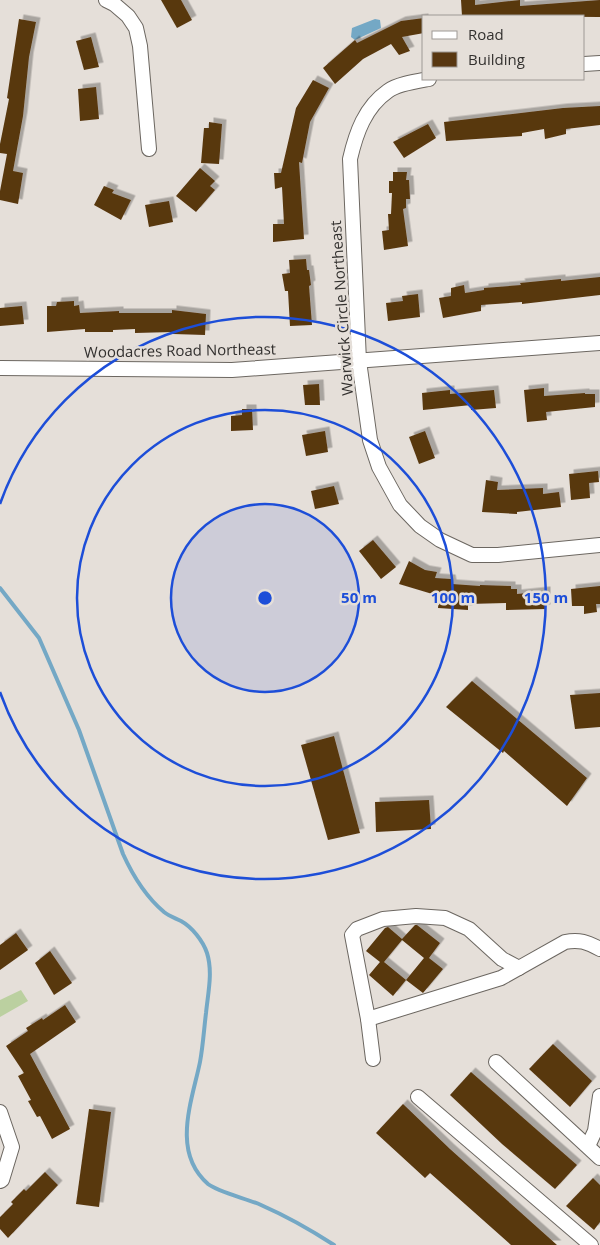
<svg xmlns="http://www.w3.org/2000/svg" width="600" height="1245" font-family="'Open Sans',sans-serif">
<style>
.green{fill:#bbd0a0}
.water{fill:#74a8c5}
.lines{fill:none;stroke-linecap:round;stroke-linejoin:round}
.stream{stroke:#74a8c5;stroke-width:4}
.building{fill:#583711;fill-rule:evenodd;filter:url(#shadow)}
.minor-casing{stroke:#6c6761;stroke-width:16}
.minor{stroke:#fff;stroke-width:14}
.ring{fill:none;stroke:#1d4ed8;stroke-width:2.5}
.labels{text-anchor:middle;stroke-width:5;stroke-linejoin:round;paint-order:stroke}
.street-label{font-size:15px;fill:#33312f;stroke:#e5dfd9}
.centre{fill:#1d4ed8;stroke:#e5dfd9;stroke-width:2.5}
.ring-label{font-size:15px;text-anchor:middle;font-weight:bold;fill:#1d4ed8;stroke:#e5dfd9;stroke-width:5;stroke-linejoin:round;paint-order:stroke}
</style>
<defs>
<filter id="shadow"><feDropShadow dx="4.5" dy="-4.5" stdDeviation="0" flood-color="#0004"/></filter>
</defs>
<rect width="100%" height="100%" fill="#e5dfd9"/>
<path class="green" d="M21,990L28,1001L0,1017V1000Z"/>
<path class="water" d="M375,19L380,20L381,28L355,40L351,37L352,28Z"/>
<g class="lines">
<path class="stream" d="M0,588L39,638L79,730L123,854C133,876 145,896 164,912C169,916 175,918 181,921C192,927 203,941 207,953C213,972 208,993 206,1013C204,1029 203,1046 200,1062C192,1101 171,1152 208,1184C218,1192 248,1199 261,1205C286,1216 311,1230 334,1245"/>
</g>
<g class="building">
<path d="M161,0H181L192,20L177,28Z"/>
<path d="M461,0H475V5L520,0V6L600,0V17L462,16Z"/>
<path d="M424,18V33L402,37L410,51L399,55L391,44L363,59L335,84L323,68L355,40L357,43L401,21Z"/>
<path d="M19,19L36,22L29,57L23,116L13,171L23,173L18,204L0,200V191L7,154L0,153V144L9,99L7,98Z"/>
<path d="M91,37L99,67L84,70L76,41Z"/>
<path d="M313,80L329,88L310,122L302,163L299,162L304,239L273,242V224H284L282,187L275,189L274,173H281L296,108Z"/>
<path d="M96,87L99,119L80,121L78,89Z"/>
<path d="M600,106V125L566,129V134L545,139L544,129L522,133V136L446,141L444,122L563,108Z"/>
<path d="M209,122L222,124L219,164L201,163L204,128H209Z"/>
<path d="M428,124L436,138L404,158L393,142Z"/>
<path d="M200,168L215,181L210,186L215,190L196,212L176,196Z"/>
<path d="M393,172H407L406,180H409L410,199H406V208L403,209L408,246L384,250L382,231L389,230L388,214H391L392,193H389V181H393Z"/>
<path d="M104,186L114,190L112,193L131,200L121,220L94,205Z"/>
<path d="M169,201L173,222L149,227L145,205Z"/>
<path d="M306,259L307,270H309L311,285L309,286L312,325L290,326L288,291H285L282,274L290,273L289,260Z"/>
<path d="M600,277V295L522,304V302L481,305V311L443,318L439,298L451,296V288L464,285L465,293L484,290V288L521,285L520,283L561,279V281Z"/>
<path d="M418,294L420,317L388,321L386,303L403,301L402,296Z"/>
<path d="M74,301V306L79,305L80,313L119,311V313H172V310L206,314L205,335L173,334V332L135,333V329L113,330V332H85V329L47,332V306H56L57,302Z"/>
<path d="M22,306L24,324L0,326V308Z"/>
<path d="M319,384L320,405H305L303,385Z"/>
<path d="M544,388V396L585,393V394H595V407L546,412L547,420L527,422L524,390Z"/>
<path d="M450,390V394L494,390L496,408L471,410V405L423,410L422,393Z"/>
<path d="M242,409H252L253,430L231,431V416L242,415Z"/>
<path d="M325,431L328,452L306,456L302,435Z"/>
<path d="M425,431L435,458L419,464L409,437Z"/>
<path d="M598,471L599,482L589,483L590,498L571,500L569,474Z"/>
<path d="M486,480L498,482L497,490L543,488V494L559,492L561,507L517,512V514L482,512Z"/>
<path d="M334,486L339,504L315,509L311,491Z"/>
<path d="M373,540L396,567L381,579L359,551Z"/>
<path d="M409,561L425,570L437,572L435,578L451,579L452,584L480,586V585L511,586V589H517V594L546,591V609L506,610V603L468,604V610L438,608L439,596L399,584Z"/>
<path d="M600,586V604H596L597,612L584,614V606H572L571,589Z"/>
<path d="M472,681L587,778L567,806L504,751L503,753L446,707Z"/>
<path d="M600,693V727L575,729L570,695Z"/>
<path d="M334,736L360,833L328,840L301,745Z"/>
<path d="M429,800L431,829L376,832L375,802Z"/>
<path d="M415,925H417L440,943L429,958L443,969L423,993L406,980L393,996L369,975L380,962L366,951L385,928L388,927L402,939ZM402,940L424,958L406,980L384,962Z"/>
<path d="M16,933L28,950L0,970V945Z"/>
<path d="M50,951L72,983L54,995L35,963Z"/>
<path d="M65,1005L76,1022L30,1054L70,1129L52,1139L40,1116L37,1117L28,1101L31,1100L18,1076L24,1073L6,1046L28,1031L26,1028L42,1018L43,1020Z"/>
<path d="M553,1044L592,1081L570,1107L529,1069Z"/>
<path d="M471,1072L577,1165L555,1189L502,1144L450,1095Z"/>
<path d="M403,1104L450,1149L557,1245H511L430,1173L425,1178L376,1133Z"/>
<path d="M89,1109L111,1112L99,1207L76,1204Z"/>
<path d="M45,1172L58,1185L8,1238L0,1229V1217L13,1204L11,1202L24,1189L26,1191Z"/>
<path d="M593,1178L600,1185V1222L594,1230L566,1206Z"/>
</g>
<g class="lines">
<g class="minor-casing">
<g id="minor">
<path d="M106,0L114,4L128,16L136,28L140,46L149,149"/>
<path d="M584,64L600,63"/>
<path d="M429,79C418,81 397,84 388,91C365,107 356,133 350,159L359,361L370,440L379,467L400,505L420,526L440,540L472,555H498L600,545"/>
<path d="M0,368L232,370L600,343"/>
<path d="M368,1019L501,978L565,942C579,939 587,942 600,949"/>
<path d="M373,1059L368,1019L352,935L357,929L383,919L416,916L445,918L469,929L502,959L519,968"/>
<path d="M496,1062L600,1158"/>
<path d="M418,1097L591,1245"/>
<path d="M0,1112L12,1147L2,1180L0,1181"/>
<path d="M588,1146L595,1131L600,1096"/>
</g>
</g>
<use href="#minor" class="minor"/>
</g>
<circle cx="265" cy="598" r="94" fill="#1d4ed8" fill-opacity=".12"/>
<g class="ring">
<circle cx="265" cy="598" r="94"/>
<circle cx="265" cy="598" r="188"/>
<path d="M0 504A281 281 0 1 1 0 692"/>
</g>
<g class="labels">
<g class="street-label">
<text transform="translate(342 308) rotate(-94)" y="5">Warwick Circle Northeast</text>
<text transform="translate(180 351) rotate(-1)" y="5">Woodacres Road Northeast</text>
</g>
</g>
<circle cx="265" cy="598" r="8" class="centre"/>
<g class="ring-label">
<text x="359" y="603">50 m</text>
<text x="453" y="603">100 m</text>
<text x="546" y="603">150 m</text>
</g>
<rect x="422" y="15" width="162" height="65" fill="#e5dfd9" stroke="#9e9995"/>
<rect x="432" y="31" width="25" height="8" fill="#ffffff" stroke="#9e9995"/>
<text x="468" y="40" font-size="15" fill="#33312f">Road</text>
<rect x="432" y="52" width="25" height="15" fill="#583711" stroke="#9e9995"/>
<text x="468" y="65" font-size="15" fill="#33312f">Building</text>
</svg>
